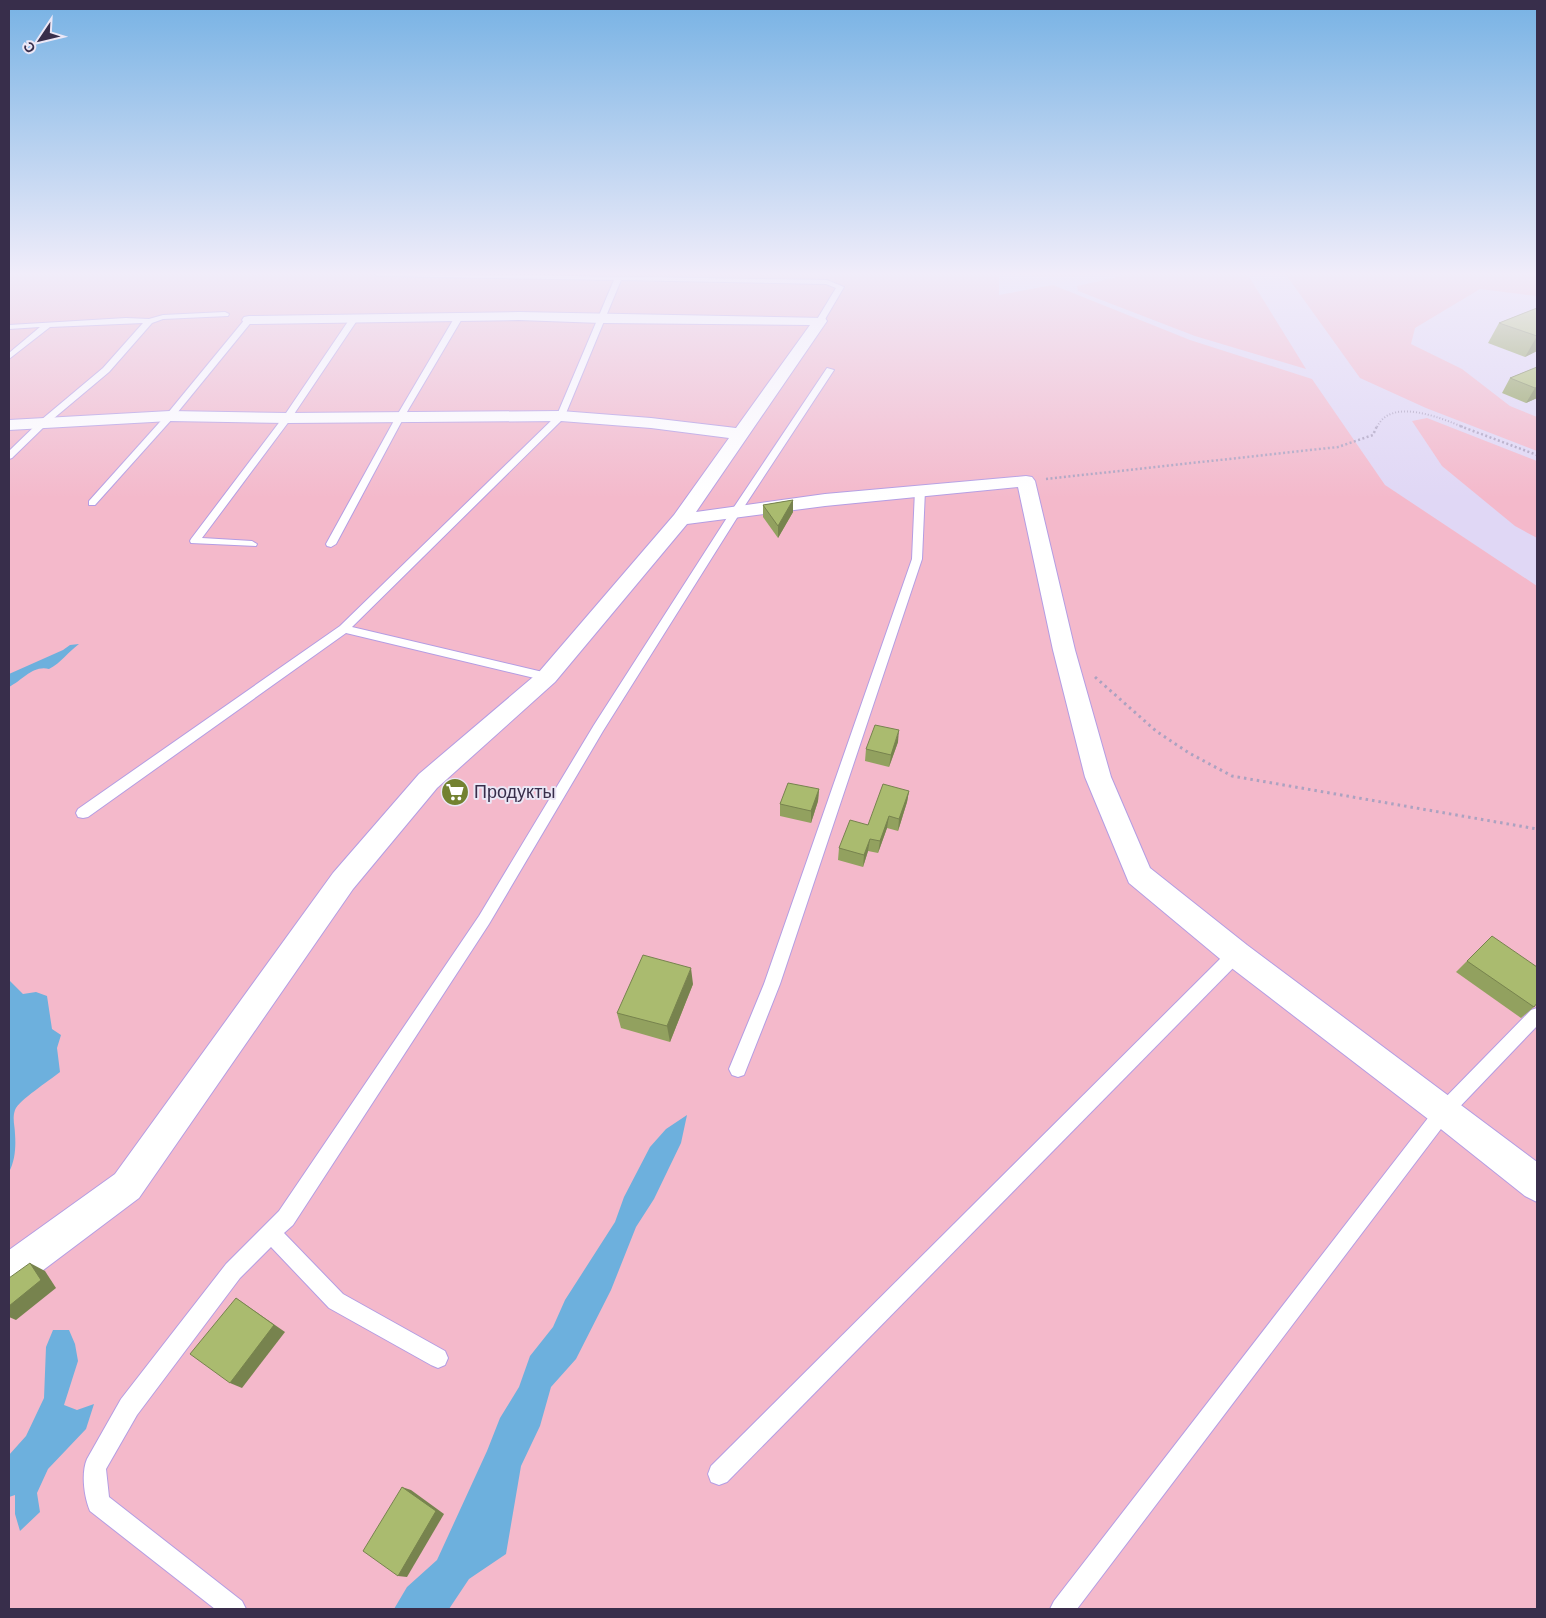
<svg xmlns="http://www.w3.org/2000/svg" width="1546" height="1618" font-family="Barlow,sans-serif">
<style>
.green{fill:#f4b9cb}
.water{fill:#6db0dd}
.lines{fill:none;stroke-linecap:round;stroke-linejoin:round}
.lane-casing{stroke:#b49de3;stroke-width:2}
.street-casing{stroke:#b49de3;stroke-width:2}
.path-far2{stroke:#aca2c0;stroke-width:2;stroke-dasharray:1 2;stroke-linecap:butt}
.path-far1{stroke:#aca2c0;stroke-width:2.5;stroke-dasharray:2 2.5;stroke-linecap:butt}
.path{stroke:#aca2c0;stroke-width:3;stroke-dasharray:2.5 4;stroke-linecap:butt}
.lane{fill:#fff;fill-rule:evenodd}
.street{fill:#fff;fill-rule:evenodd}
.wall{fill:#92a15f}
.shaded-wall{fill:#77834e}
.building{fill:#aabb6f;stroke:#77834e}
.labels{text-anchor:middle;stroke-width:4;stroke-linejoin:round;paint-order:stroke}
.poi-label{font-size:18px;fill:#382e4b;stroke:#ebe7f6;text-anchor:start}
</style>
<rect width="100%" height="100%" fill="#e0d7f5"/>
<g class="green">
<path d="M9,272H999V295L1053,285L1190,340L1312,379L1385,485L1537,586V1609H9Z"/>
<path d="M1003,272H1096C1059,281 1040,277 1003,272Z"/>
<path d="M1129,272H1246L1306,369L1195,336L1078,291L1077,286L1114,278Z"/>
<path d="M1284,272H1537V296L1480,289L1415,328L1411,344L1462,369L1510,406L1537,417V451L1426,408L1360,378Z"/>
<path d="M1427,418L1537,461V538L1515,526L1442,466L1412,421Z"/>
</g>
<g class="water">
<path d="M79,644C68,652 61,663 49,669C33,665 23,680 9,687V674L63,650L70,645Z"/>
<path d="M10,981L23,994L36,992L47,996L52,1029L61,1035L57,1048L60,1072C49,1081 19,1100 15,1110C12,1119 15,1126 15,1134C16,1147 15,1161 9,1172Z"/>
<path d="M687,1115L681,1143L654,1199L636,1227L611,1290L576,1359L551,1387L540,1426L521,1466L506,1554L469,1579L449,1609H394L407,1587L437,1560L487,1451L500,1418L519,1387L530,1356L553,1327L565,1300L615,1222L624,1197L650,1147L666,1129Z"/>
<path d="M53,1330H69L75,1344L78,1361L64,1405L77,1410L94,1404L86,1429L48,1469L37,1493L40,1512L20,1531L15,1514V1495L9,1497V1455L26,1436L44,1398L46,1347Z"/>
</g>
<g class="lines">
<g class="lane-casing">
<g id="lane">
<path d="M375,273L827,280L844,287L824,321L820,323L816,321L836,288L826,284L621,280L564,418L352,627L547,673L551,674L553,677L551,680L547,681L346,633L88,817L83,818L78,817L76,813L78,809L340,626L557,415L614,280L377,276L375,275Z"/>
<path d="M225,312L229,314L228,316L163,319L152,323L109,372L47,424L12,458L9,459V451L41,420L103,368L143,323L50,327L9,359V353L40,327L9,329V325L126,318L149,319L163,315Z"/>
<path d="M456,315L463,317L404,417L336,544L331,547L327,546L326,544L396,417Z"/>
<path d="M351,317L358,319L290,420L202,538L252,541L257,544L256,546L191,543L190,541L191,539L284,416Z"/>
<path d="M246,318L253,320L173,418L95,505H89V501L167,414Z"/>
<path d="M827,368L834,370L740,513L603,731L489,924L293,1225L284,1233L343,1294L445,1351L448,1358L445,1365L438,1368L431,1365L329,1308L271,1247L240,1278L137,1415L106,1469L109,1497L242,1601L246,1609H215L90,1511C84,1497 81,1473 87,1459L121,1399L226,1264L279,1211L479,916L594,725L730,513Z"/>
<path d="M920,487L925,490L922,559L780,984L744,1075L738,1077L732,1075L729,1069L764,984L912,559L915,490Z"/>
<path d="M1236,947L1242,949L1244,954L1242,959L727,1482L719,1485L711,1482L708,1474L711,1466L1230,949Z"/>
<path d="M1537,1008V1026L1450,1117L1077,1609H1050L1054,1601L1438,1105L1531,1010Z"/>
</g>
</g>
<g class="street-casing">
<path id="street" d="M519,312L825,318L827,321L696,512L825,494L1026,476L1032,477L1035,481L1075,650L1111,777L1150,868L1247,945L1537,1162V1202L1525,1196L1432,1122L1225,963L1129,883L1085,777L1053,650L1018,487L825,506L687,524L555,682L437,788L353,889L139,1198L22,1286L9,1292V1250L115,1174L333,873L419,774L539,672L674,515L729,438L651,428L561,421L287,423L170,421L9,430V420L170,411L287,413L561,411L651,418L736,428L810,325L601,323L519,320L249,324L244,323L242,320L244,317L249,316Z"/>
</g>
<path class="path-far2" d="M1377,427C1391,397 1441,418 1463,427"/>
<g class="path-far1">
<path d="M1460,426L1537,455"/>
<path d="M1046,479L1338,447L1373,435L1377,426"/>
</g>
<path class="path" d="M1095,677L1156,731L1189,753L1232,776L1537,829"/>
<use href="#lane" class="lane"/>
<use href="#street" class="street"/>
</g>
<g class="wall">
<path d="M1537,308V351L1525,357L1488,343L1499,323Z"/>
<path d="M1537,367V398L1526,403L1502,393L1510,378Z"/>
<path d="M793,500V512L778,538L763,517V505Z"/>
<path d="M898,742L889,767L865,761L866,749Z"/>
<path d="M819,789L818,801L811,823L780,816V804Z"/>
<path d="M909,791L907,802L898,831L887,828L878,853L868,851L863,867L838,860L839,848Z"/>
<path d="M1492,936L1534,1007L1521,1018L1456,972Z"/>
<path d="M693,984L670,1042L621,1028L617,1013Z"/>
</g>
<g class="shaded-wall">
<path d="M1537,336V351L1525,357Z"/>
<path d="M1537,387V398L1526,403L1535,388Z"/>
<path d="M793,500V512L778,538V526Z"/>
<path d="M899,730L898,742L889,767L891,755Z"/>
<path d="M819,789L818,801L811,823V811Z"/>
<path d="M909,791L907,802L898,831L899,819Z"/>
<path d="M889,816L887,828L878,853L880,841Z"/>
<path d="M870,839L868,851L863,867L864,855Z"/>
<path d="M691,968L693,984L670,1042L667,1026Z"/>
<path d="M30,1263L45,1271L56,1288L16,1320L9,1317V1306Z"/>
<path d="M236,1298L285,1332L242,1388L230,1383Z"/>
<path d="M402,1487L411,1490L444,1514L407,1577L398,1576Z"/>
</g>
<g class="building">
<path d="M1537,308V336L1499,323Z"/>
<path d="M1537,367V387L1535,388L1510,378Z"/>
<path d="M793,500L778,526L763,505Z"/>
<path d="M875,725L899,730L891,755L866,749Z"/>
<path d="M788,783L819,789L811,811L780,804Z"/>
<path d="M883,784L909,791L899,819L889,816L880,841L870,839L864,855L839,848L850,820L868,825Z"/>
<path d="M1492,936L1537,967V1003L1534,1007L1467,961Z"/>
<path d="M643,955L691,968L667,1026L617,1013Z"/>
<path d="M30,1263L41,1280L9,1306V1278Z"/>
<path d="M236,1298L274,1325L230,1383L190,1354Z"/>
<path d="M402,1487L436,1511L398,1576L363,1551Z"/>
</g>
<linearGradient id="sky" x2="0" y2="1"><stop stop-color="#77b2e4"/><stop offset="0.55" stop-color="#f1edfa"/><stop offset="1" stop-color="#f1edfa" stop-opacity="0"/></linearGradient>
<rect width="1546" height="498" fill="url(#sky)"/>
<defs>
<g id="supermarket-disc" transform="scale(1.4375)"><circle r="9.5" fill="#738231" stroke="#ebe7f6"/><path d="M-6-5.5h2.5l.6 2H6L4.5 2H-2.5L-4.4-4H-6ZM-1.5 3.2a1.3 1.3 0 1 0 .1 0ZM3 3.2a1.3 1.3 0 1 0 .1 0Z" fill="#fff"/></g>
</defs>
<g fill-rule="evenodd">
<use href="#supermarket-disc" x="455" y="792"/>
</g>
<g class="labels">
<g class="poi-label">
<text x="474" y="798">Продукты</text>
</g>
</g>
<rect width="1546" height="1618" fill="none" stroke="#382e4b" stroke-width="20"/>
<g transform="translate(40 40) rotate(235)" stroke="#ebe7f6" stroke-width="4" paint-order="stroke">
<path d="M0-4L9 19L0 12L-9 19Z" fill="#382e4b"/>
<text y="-8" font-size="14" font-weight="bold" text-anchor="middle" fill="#382e4b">С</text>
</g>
</svg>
